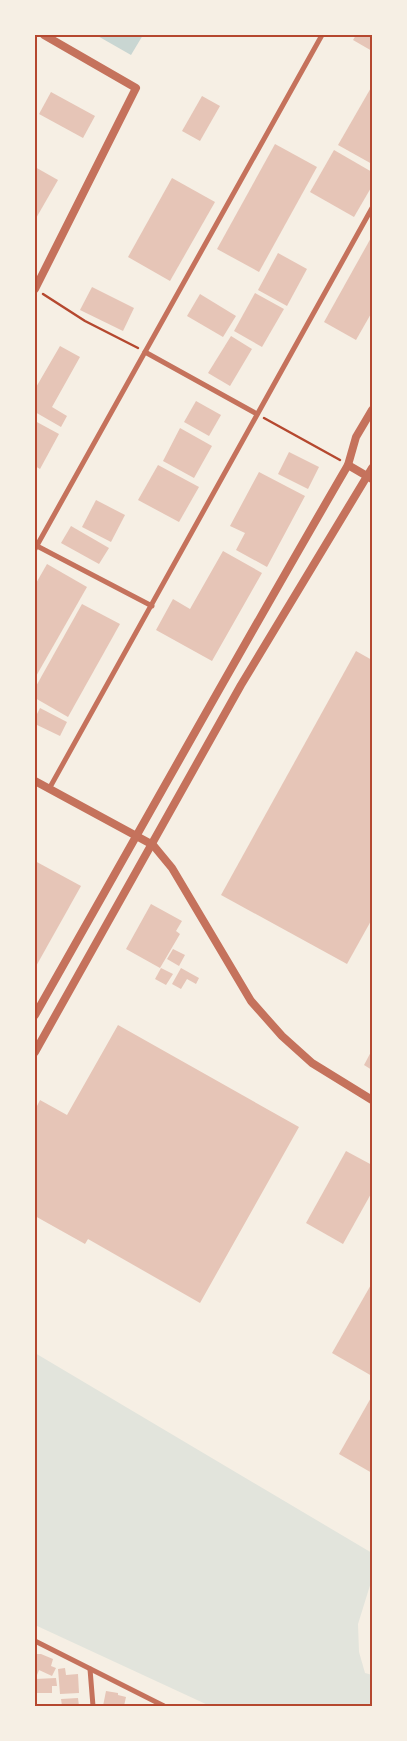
<svg xmlns="http://www.w3.org/2000/svg" width="407" height="1741" font-family="Roboto,sans-serif">
<style>
.green{fill:#e2e4dc}
.water{fill:#c9d6d2}
.building{fill:#e6c5b7}
.lines{fill:none;stroke-linecap:round;stroke-linejoin:round}
.path{stroke:#b5482f;stroke-width:2.5}
.minor{stroke:#c5725c;stroke-width:5}
.tertiary{stroke:#c5725c;stroke-width:8}
.neatline{fill:none;stroke:#b5482f;stroke-width:2}
</style>
<rect width="100%" height="100%" fill="#f6efe4"/>
<path class="green" d="M35,1353L372,1553V1579L358,1624L359,1652L365,1673L372,1675V1706H210L35,1625Z"/>
<path class="water" d="M96,35H143L131,55Z"/>
<g class="building">
<path d="M356,35L372,36V51L353,40Z"/>
<path d="M372,86V164L338,145Z"/>
<path d="M51,92L95,116L83,138L39,114Z"/>
<path d="M202,96L220,106L200,141L182,131Z"/>
<path d="M275,144L317,167L259,272L217,249Z"/>
<path d="M334,150L372,172V186L354,217L310,192Z"/>
<path d="M35,167L58,180L35,220Z"/>
<path d="M172,178L215,202L170,281L128,257Z"/>
<path d="M372,236V312L356,340L324,322Z"/>
<path d="M278,253L307,269L287,306L258,290Z"/>
<path d="M92,287L134,308L123,331L80,310Z"/>
<path d="M255,293L284,309L262,347L234,331Z"/>
<path d="M200,294L236,316L223,337L187,316Z"/>
<path d="M231,336L252,349L230,386L208,373Z"/>
<path d="M60,346L80,357L52,407L67,416L61,427L35,412V389Z"/>
<path d="M196,401L221,415L209,436L184,422Z"/>
<path d="M35,421L59,434L40,469L35,466Z"/>
<path d="M180,428L212,446L194,478L163,461Z"/>
<path d="M289,452L319,467L308,489L278,474Z"/>
<path d="M158,465L199,487L179,522L138,500Z"/>
<path d="M259,472L305,496L267,567L236,550L245,533L230,526Z"/>
<path d="M96,500L125,515L111,542L82,527Z"/>
<path d="M71,526L109,548L99,564L61,543Z"/>
<path d="M223,551L262,573L212,661L156,630L173,599L190,609Z"/>
<path d="M47,564L87,587L35,678V585Z"/>
<path d="M82,604L120,624L68,717L35,698V688Z"/>
<path d="M356,651L372,660V919L347,964L221,895Z"/>
<path d="M40,708L67,722L60,736L35,724V718Z"/>
<path d="M35,861L81,886L35,968Z"/>
<path d="M151,904L182,921L176,931L180,934L160,968L126,949Z"/>
<path d="M173,949L185,955L179,966L167,959Z"/>
<path d="M161,968L173,974L166,985L155,979Z"/>
<path d="M181,968L199,978L196,984L187,979L181,989L172,984Z"/>
<path d="M118,1025L299,1127L200,1303L88,1239L85,1244L35,1216V1110L40,1100L67,1115Z"/>
<path d="M372,1050V1070L364,1065Z"/>
<path d="M346,1151L372,1165V1192L343,1244L306,1223Z"/>
<path d="M372,1283V1376L332,1353Z"/>
<path d="M372,1396V1473L339,1454Z"/>
<path d="M35,1654H41L53,1659L51,1666L56,1668L52,1676L39,1670L37,1675L35,1674Z"/>
<path d="M65,1668L66,1675L78,1674L79,1693L60,1694L58,1669Z"/>
<path d="M56,1678L57,1686H52V1693H35V1679Z"/>
<path d="M106,1691L118,1693V1695L126,1697L124,1706H103Z"/>
<path d="M78,1698L79,1706H62L61,1699Z"/>
</g>
<g class="lines">
<g class="path">
<path d="M43,294L85,321L138,348"/>
<path d="M264,418L340,460"/>
</g>
<g class="minor">
<path d="M145,352L257,414"/>
<path d="M37,546L152,606"/>
<path d="M35,549L322,35"/>
<path d="M49,789L372,208"/>
<path d="M35,1641L164,1706"/>
<path d="M90,1669L93,1706"/>
</g>
<g class="tertiary">
<path d="M35,289L136,88L44,35"/>
<path d="M348,465L372,479"/>
<path d="M35,781L153,845L172,868L251,1001L282,1036L312,1063L372,1100"/>
<path d="M35,1015C139,832 242,647 348,465L356,437L372,410"/>
<path d="M35,1052L241,685L372,468"/>
</g>
</g>
<rect width="407" height="1741" fill="none" stroke="#f6efe4" stroke-width="72"/>
<rect x="36" y="36" width="335" height="1669" class="neatline"/>
</svg>
